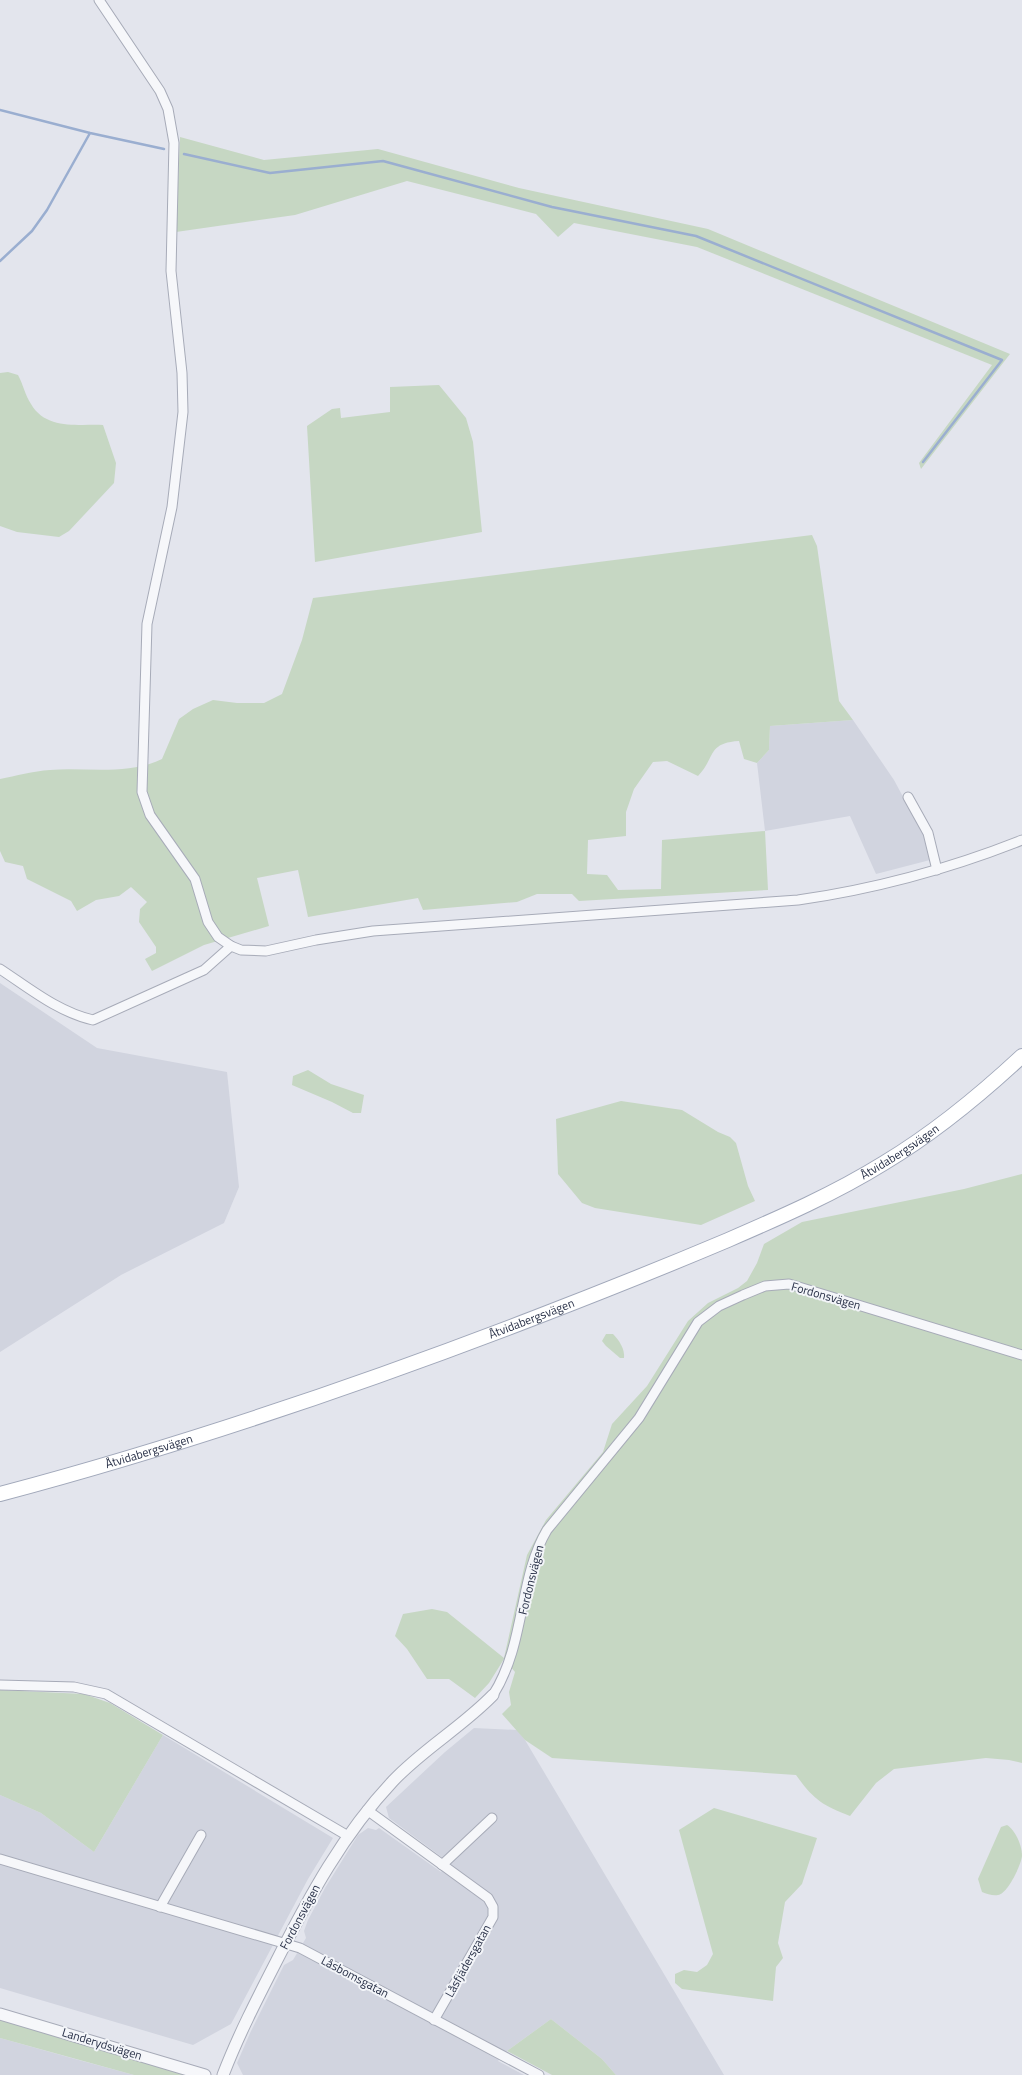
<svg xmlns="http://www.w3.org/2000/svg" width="1022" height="2075" font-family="'Titillium Web',sans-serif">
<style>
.built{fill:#d1d4df}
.green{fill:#c6d7c3}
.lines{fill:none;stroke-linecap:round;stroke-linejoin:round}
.stream{stroke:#9aaed0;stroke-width:2.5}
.minor-casing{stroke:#a7abb8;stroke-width:11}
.tertiary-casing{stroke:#a7abb8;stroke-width:13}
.primary-casing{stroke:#a1a8ba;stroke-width:16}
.minor{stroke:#f6f7fa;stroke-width:9}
.tertiary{stroke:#f6f7fa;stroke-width:11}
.primary{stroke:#fff;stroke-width:14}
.labels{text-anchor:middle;stroke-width:4;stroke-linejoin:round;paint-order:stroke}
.street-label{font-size:12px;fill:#283047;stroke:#f3f5f9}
</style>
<rect width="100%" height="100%" fill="#e3e5ed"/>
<g class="built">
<path d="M853,720L894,780L923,834L930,860L876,874L850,816L765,831L757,763L769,750L770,726Z"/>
<path d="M0,983L97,1048L227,1072L239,1187L224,1223L121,1275L0,1352Z"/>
<path d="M474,1728L517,1730L525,1740L724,2075H616L602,2059L551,2019L507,2051L498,2061L524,2075H243L237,2063L251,2031L284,1965L293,1960L306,1938L304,1931L308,1920L325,1888L358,1835L368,1828L376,1830L379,1828L441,1872L447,1861L389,1818L386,1807L445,1752Z"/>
<path d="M163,1735L333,1838L308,1879L231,2024L193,2045L0,1988V1795L41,1813L94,1852Z"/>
<path d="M0,2038L75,2059L134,2075H0Z"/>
</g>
<g class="green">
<path d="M180,137L264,160L378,149L519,188L708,229L1010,354L921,469L919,463L992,365L697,247L574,223L558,237L536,214L407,181L295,215L176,232Z"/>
<path d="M8,372L18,375C23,384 25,395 31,404C46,430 78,424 103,425L116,463L114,483L69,531L59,537L17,532L0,526V373Z"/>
<path d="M439,385L466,418L473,442L482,532L315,562L307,426L332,409L340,408L341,418L390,412V387Z"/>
<path d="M812,535L817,546L839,701L853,720L770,726L769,750L757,763L744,759L739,741C707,743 716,757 698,776L667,761L653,762L634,789L626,812V836L588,840L587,874L607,875L618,890L661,889L662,840L765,831L768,890L579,901L572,894H537L517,902L423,910L418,898L308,917L298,870L257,878L269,926L204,945L152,971L145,959L156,953V947L139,922L140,909L147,902L131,887L119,896L96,900L77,911L71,901L27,879L23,866L5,862L0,851V779C16,776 33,771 50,770C86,767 127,776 162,759L179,719L193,709L213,700L237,703H264L282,694L302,640L313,598Z"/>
<path d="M308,1070L331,1084L364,1095L361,1113H353L332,1102L292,1085L293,1076Z"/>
<path d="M621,1101L682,1110L718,1132L730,1137L736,1143L748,1186L755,1201L701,1225L595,1208L582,1203L558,1174L556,1119Z"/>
<path d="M1022,1174V1763L1009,1760L986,1758L894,1769L876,1783L850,1816C822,1805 814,1800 796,1775L552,1758L525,1740L502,1714L511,1705L509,1692L515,1672L504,1659L489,1683L475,1698L449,1679H427L407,1649L395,1636L403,1614L432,1609L447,1612L504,1658L527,1555L546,1520L603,1452L612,1424L647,1386L688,1321L708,1303L738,1288L747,1281L757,1263L764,1244L802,1222L964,1189Z"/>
<path d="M606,1334H613C619,1340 625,1349 624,1358H620L606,1346L602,1341Z"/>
<path d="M0,1690L84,1694L110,1703L163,1735L94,1852L41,1813L0,1795Z"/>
<path d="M714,1808L817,1838L802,1884L785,1902L778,1943L783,1958L776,1967L773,2001L682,1989L675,1983V1974L684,1970L697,1972L707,1965L713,1954L679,1830Z"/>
<path d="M1007,1825C1015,1830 1022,1845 1022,1856C1021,1865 1008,1893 998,1895C993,1896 987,1894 982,1892L978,1879L1001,1827Z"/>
<path d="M551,2019L602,2059L616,2075H552L507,2051Z"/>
<path d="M0,2020L186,2075H134L0,2038Z"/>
</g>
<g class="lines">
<g class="stream">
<path d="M0,110L90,133L164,149"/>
<path d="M184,154L270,173L383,161L552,207L696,236L1002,360L923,462"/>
<path d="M0,261L32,231L47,210L90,133"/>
</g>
<g class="minor-casing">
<g id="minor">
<path d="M99,0L160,91L168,109L174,143L171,271L182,373L183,412L172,507L147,624L142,792L150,815L195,879L208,922L218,937L231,946L241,950L266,951L316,940L373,931L798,900C875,889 949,869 1022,840"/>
<path d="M908,797L928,833L937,870"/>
<path d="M0,969C29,988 58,1012 93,1020L204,970L231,946"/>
<path d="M0,1685L74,1687L106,1694L348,1836"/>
<path d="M493,1695C526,1643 518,1579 547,1530L639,1418L698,1322L719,1306L743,1295L765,1286L789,1284L1022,1355"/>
<path d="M367,1810L488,1898L493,1907V1917L434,2020"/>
<path d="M0,1859L300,1948L539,2075"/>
<path d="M442,1865L492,1818"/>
<path d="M160,1907L201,1835"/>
</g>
</g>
<g class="tertiary-casing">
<g id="tertiary">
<path d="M0,2014L205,2075"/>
<path d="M223,2075C238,2036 257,1999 276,1962C309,1897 343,1834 393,1781C423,1749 462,1727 493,1695"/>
</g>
</g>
<g class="primary-casing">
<g id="primary">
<path id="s1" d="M0,1494C181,1446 360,1385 534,1318C599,1293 664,1267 728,1240C781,1217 834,1194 884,1163C934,1133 979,1096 1022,1056"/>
</g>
</g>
<use href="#minor" class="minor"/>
<use href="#tertiary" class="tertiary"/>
<use href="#primary" class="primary"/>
</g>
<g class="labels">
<g class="street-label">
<text dy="4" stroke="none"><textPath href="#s1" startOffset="965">Åtvidabergsvägen</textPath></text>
<text transform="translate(826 1296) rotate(16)" y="4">Fordonsvägen</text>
<text dy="4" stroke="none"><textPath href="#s1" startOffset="560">Åtvidabergsvägen</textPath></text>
<text dy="4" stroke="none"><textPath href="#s1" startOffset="155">Åtvidabergsvägen</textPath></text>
<text transform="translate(531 1580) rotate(-76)" y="4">Fordonsvägen</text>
<text transform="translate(300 1917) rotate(-62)" y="4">Fordonsvägen</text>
<text transform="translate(468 1961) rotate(-61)" y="4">Låsfjädersgatan</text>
<text transform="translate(355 1977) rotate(28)" y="4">Låsbomsgatan</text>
<text transform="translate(102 2044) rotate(17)" y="4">Landerydsvägen</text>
</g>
</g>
</svg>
